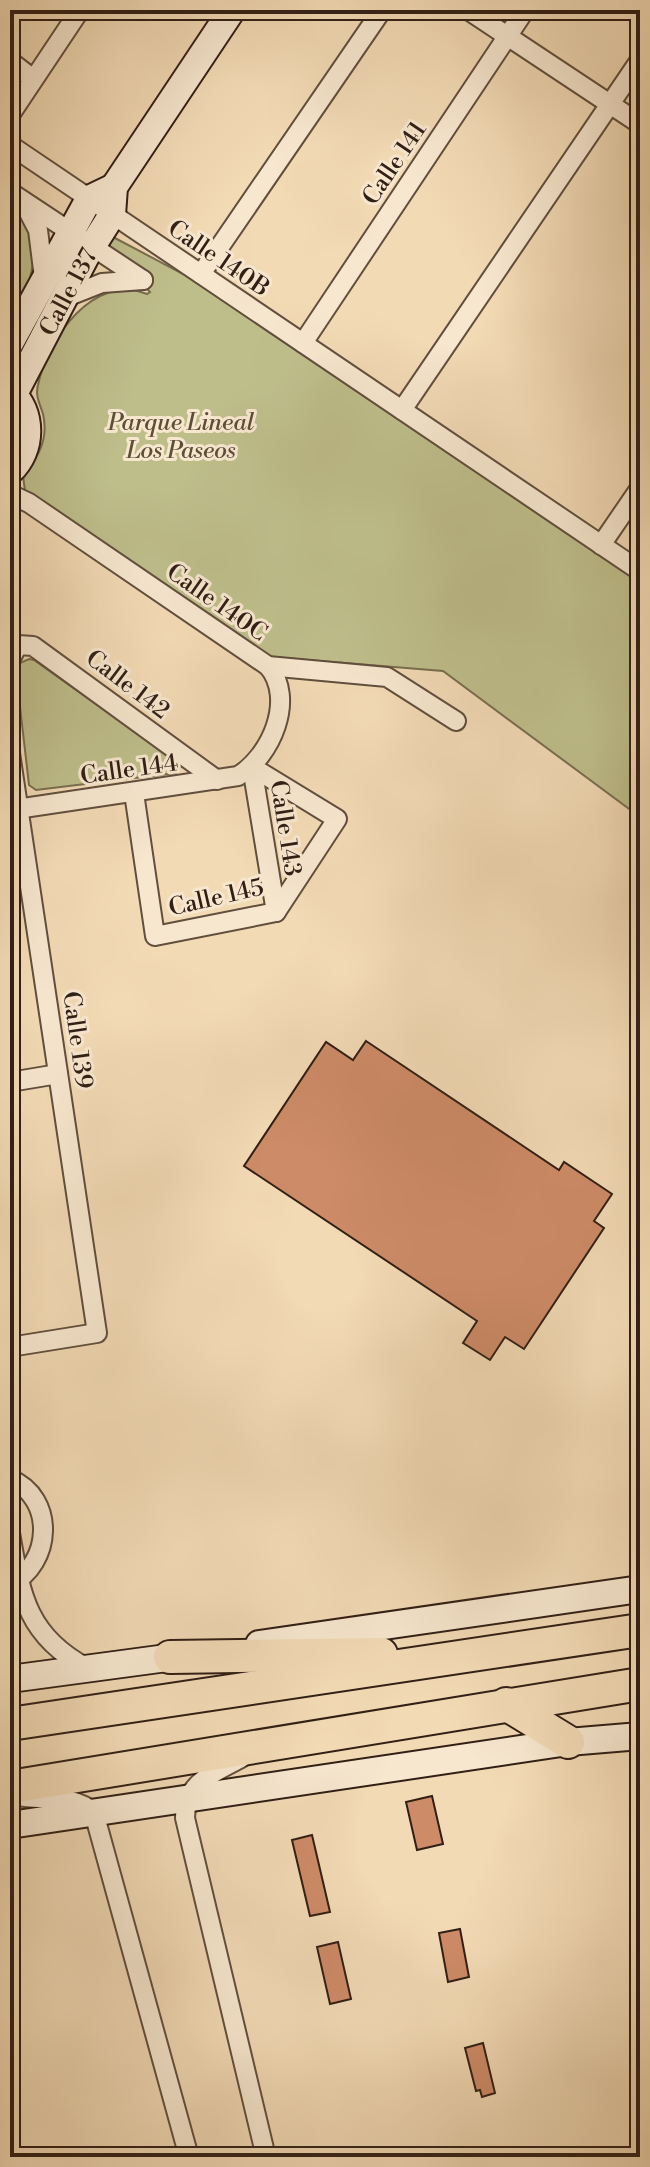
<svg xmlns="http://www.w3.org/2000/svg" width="650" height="2167" font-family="'Libre Bodoni',serif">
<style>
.green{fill:#bebe8b;stroke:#786e50;stroke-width:2}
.building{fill:#cd8b67;stroke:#311f15;stroke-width:2}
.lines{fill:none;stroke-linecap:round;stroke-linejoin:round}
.street-casing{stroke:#614e3d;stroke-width:22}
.secondary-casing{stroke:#311f15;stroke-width:30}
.highway-casing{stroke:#311f15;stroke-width:36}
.street{stroke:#f7e7cf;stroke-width:18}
.secondary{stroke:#f7e7cf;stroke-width:26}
.highway{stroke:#f2dab5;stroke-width:32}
.labels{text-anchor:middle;stroke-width:6;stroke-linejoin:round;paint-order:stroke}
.street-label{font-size:24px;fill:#311f15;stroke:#f7e7cf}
.park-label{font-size:24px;font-style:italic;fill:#5b4f38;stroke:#f7e7cf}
</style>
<rect width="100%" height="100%" fill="#f2dab5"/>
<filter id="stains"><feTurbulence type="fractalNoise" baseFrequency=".0025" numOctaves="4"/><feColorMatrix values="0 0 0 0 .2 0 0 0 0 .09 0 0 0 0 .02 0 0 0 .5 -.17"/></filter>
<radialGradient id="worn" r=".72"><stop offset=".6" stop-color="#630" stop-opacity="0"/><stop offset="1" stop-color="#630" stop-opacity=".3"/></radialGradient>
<g class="green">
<path d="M10,205C51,238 30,288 10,326Z"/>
<path d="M113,237L185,275L640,583V817L443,671L271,657L25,491L23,476C38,457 49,440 43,414C40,404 35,396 38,385C47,339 94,272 147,294L150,292L108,244Z"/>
<path d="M29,659L34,660L182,765L176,773L36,790L29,785L16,672L20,663Z"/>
</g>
<g class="building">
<path d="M366,1041L559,1170L564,1162L612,1194L594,1221L604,1228L524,1349L505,1337L490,1360L463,1343L477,1321L244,1166L326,1042L353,1060Z"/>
<path d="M432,1796L443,1844L417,1850L406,1802Z"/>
<path d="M312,1835L330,1912L310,1916L292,1840Z"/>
<path d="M460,1929L469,1977L448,1982L439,1933Z"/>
<path d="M338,1942L351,1999L330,2004L317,1947Z"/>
<path d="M483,2043L495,2093L482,2097L480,2090L476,2091L465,2048Z"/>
</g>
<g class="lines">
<g class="street-casing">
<g id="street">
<path d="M468,10L640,124"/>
<path d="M10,61L33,79"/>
<path d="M10,115L80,10"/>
<path d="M10,145L640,571"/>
<path d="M10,192L143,280"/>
<path d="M24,203L38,230L44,278"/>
<path d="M201,274L382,10"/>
<path d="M64,298L102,283L143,280"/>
<path d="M303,343L525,10"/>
<path d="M402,410L640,60"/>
<path d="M10,494L29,503L268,666L387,677L456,721"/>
<path d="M601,545L640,488"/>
<path d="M10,660L18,645L33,646L217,780"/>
<path d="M10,753L97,1333L10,1347"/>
<path d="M252,767L276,912"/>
<path d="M134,793L155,936L276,912L337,819L252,767"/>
<path d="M10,810L238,776C271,756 296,699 268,666"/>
<path d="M10,1082L58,1074"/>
<path d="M10,1479C56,1498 52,1564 10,1584"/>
<path d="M10,1533C21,1596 27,1636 87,1668"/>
<path d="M241,1758C213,1773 185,1783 185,1818L266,2157"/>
<path d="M17,1796C43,1801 73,1793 94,1813L189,2157"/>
</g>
</g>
<g class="secondary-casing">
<g id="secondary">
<path d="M10,343L89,199L114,187"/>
<path d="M10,391C33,412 33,450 10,471"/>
<path d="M14,394L86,256L112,215L114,187L232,10"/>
<path d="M259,1644L640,1589"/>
<path d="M10,1679L189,1655"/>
<path d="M10,1825L568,1742L640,1736"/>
</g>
</g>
<g class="highway-casing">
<g id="highway">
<path d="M170,1657L381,1654"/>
<path d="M506,1704L568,1742"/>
<path d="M10,1724L640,1630"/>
<path d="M10,1787L640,1684"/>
</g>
</g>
<use href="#street" class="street"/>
<use href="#secondary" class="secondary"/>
<use href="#highway" class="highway"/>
</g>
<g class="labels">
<g class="street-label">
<text transform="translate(394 163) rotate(-56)" y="8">Calle 141</text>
<text transform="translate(219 258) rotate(34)" y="8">Calle 140B</text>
<text transform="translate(68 292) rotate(-62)" y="8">Calle 137</text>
<text transform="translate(217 602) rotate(35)" y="8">Calle 140C</text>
<text transform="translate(128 684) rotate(37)" y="8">Calle 142</text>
<text transform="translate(129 769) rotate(-8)" y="8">Calle 144</text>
<text transform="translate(286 828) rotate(81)" y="8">Calle 143</text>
<text transform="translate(216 897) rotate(-13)" y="8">Calle 145</text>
<text transform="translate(78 1040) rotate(82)" y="8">Calle 139</text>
</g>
<g class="park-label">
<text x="181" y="430">Parque Lineal<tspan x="181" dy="28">Los Paseos</tspan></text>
</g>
</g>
<rect width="650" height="2167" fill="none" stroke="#f2dab5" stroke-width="40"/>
<rect x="12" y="12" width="626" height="2143" fill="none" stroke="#311f15" stroke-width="4"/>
<rect x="20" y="20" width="610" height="2127" fill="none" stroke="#311f15" stroke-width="2"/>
<rect width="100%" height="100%" filter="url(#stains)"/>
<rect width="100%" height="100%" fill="url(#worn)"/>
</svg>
